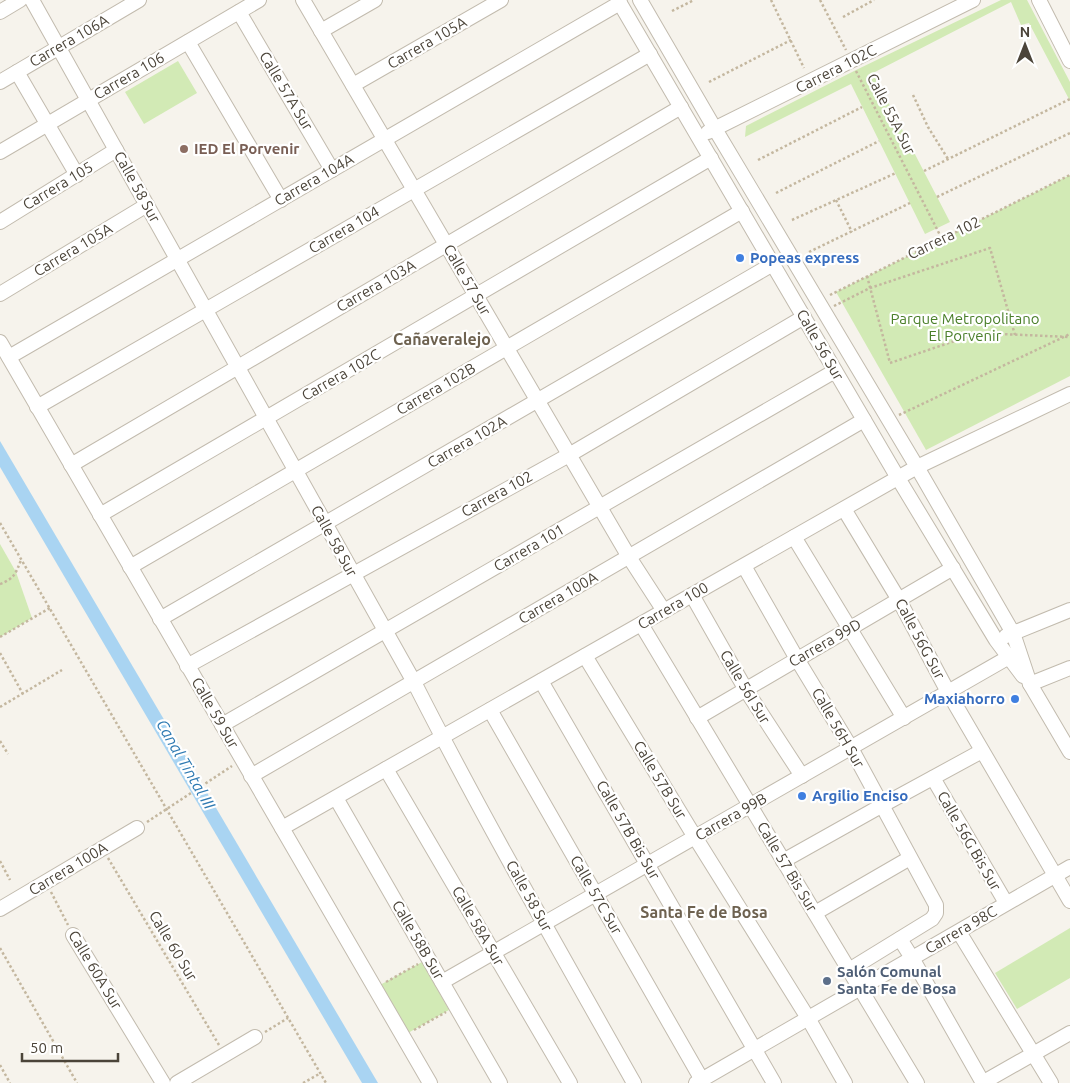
<svg xmlns="http://www.w3.org/2000/svg" width="1070" height="1083" font-family="Ubuntu,sans-serif">
<style>
.green{fill:#d2eab5}
.water{fill:#a9d4f2}
.lines{fill:none;stroke-linecap:round;stroke-linejoin:round}
.minor-casing{stroke:#c2bbae;stroke-width:16}
.path{stroke:#c4b79f;stroke-width:2.5;stroke-dasharray:2.5 2.5;stroke-linecap:butt}
.minor{stroke:#fff;stroke-width:14}
.education-dot{fill:#8d6e63;stroke:#fff;stroke-width:2}
.shop-dot{fill:#3f7fe0;stroke:#fff;stroke-width:2}
.service-dot{fill:#5c6f8a;stroke:#fff;stroke-width:2}
.labels{text-anchor:middle;stroke-width:4.5;stroke-linejoin:round;paint-order:stroke}
.street-label{font-size:15px;fill:#4b4439;stroke:#fff}
.education-label{font-size:15px;font-weight:bold;fill:#785e54;stroke:#fff;text-anchor:start}
.shop-label{font-size:15px;font-weight:bold;fill:#366cbe;stroke:#fff;text-anchor:start}
.park-label{font-size:15px;fill:#4a7f2a;stroke:#fff}
.service-label{font-size:15px;font-weight:bold;fill:#4e5e75;stroke:#fff;text-anchor:start}
.neighbourhood-label{font-size:16px;font-weight:bold;fill:#6e6250;stroke:#fff}
.water-label{font-size:16px;font-style:italic;fill:#2e7ab2;stroke:#fff}
</style>
<rect width="100%" height="100%" fill="#f6f3ec"/>
<g class="green">
<path d="M1001,0H1027L1070,82V101L1029,23L1021,25L1011,2L873,73L950,222L925,234L851,84L745,137L746,126L856,70Z"/>
<path d="M178,61L197,93L144,124L125,92Z"/>
<path d="M1070,175V376L926,450L836,292Z"/>
<path d="M0,544L16,572L32,618L0,637Z"/>
<path d="M1070,928V978L1017,1009L995,973Z"/>
<path d="M422,962L449,1010L408,1033L380,985Z"/>
</g>
<path class="water" d="M0,441L378,1083H362L0,467Z"/>
<g class="lines">
<g class="minor-casing">
<g id="minor">
<path d="M32,0L414,682C483,818 559,950 634,1083"/>
<path d="M303,0L629,557L664,611"/>
<path d="M618,0L898,478L996,640L1023,676"/>
<path d="M640,0L715,129L917,467L1013,633L1030,684L1070,752"/>
<path d="M1039,0L1070,61"/>
<path d="M0,12L20,0"/>
<path d="M239,12L332,170"/>
<path d="M321,31L375,0"/>
<path d="M188,42L281,200"/>
<path d="M17,72L77,175"/>
<path d="M0,82L139,0"/>
<path d="M353,85L501,0"/>
<path d="M708,132L973,0"/>
<path d="M0,152L259,0"/>
<path d="M0,222L116,150"/>
<path d="M0,294L147,205"/>
<path d="M0,342L430,1083"/>
<path d="M9,357L620,3"/>
<path d="M37,407L650,54"/>
<path d="M71,465L681,107"/>
<path d="M844,509L899,600L948,692L1070,901"/>
<path d="M100,515L711,158"/>
<path d="M794,537L904,718"/>
<path d="M744,566L797,659L851,748L936,905V913L932,919L849,970"/>
<path d="M130,567L742,211"/>
<path d="M692,595L746,690L802,776"/>
<path d="M160,619L773,264"/>
<path d="M641,624L917,1083"/>
<path d="M1006,636L1070,610"/>
<path d="M585,656L690,829L808,1018L845,1083"/>
<path d="M187,666L569,455L804,317"/>
<path d="M541,681L774,1083"/>
<path d="M1030,684L1070,668"/>
<path d="M490,710L702,1080"/>
<path d="M697,718L953,568"/>
<path d="M222,725L835,371"/>
<path d="M386,769L570,1083"/>
<path d="M251,776L864,420"/>
<path d="M933,778L1006,903"/>
<path d="M336,798L500,1083"/>
<path d="M282,828L917,467L1070,394"/>
<path d="M783,861L881,806L982,751"/>
<path d="M0,909L137,828"/>
<path d="M815,913L910,858"/>
<path d="M959,932L1051,1083"/>
<path d="M73,935L163,1083"/>
<path d="M900,939L912,958L983,1083"/>
<path d="M442,982L1016,653"/>
<path d="M177,1083L255,1037"/>
<path d="M696,1083L1070,867"/>
<path d="M982,1083L1070,1033"/>
</g>
</g>
<g class="path">
<path d="M771,0L804,68"/>
<path d="M820,0L846,50"/>
<path d="M672,11L694,0"/>
<path d="M843,17L874,0"/>
<path d="M856,71L942,239"/>
<path d="M709,82L791,40"/>
<path d="M913,95L928,127L948,159"/>
<path d="M758,160L862,107"/>
<path d="M924,171L1070,99"/>
<path d="M776,193L879,141"/>
<path d="M937,197L1070,133"/>
<path d="M836,200L852,232"/>
<path d="M792,220L896,173"/>
<path d="M809,252L910,203"/>
<path d="M867,276L890,363L978,333L1070,337"/>
<path d="M830,295L1070,175"/>
<path d="M834,306L870,288L990,248L1015,335"/>
<path d="M899,415L1070,334"/>
<path d="M0,523L326,1083"/>
<path d="M0,584C14,579 16,573 21,560"/>
<path d="M0,637L50,608"/>
<path d="M0,653L23,694"/>
<path d="M0,707L62,670"/>
<path d="M0,741L8,754"/>
<path d="M147,822L232,766"/>
<path d="M108,858L219,1045"/>
<path d="M0,861L10,880"/>
<path d="M51,892L68,925"/>
<path d="M0,948L77,1083"/>
<path d="M386,982L418,964"/>
<path d="M414,1030L446,1012"/>
<path d="M265,1032L288,1018"/>
<path d="M0,1065L10,1083"/>
<path d="M303,1083L321,1073"/>
</g>
<use href="#minor" class="minor"/>
</g>
<circle class="education-dot" cx="184" cy="149" r="5"/>
<g class="shop-dot">
<circle cx="740" cy="258" r="5"/>
<circle cx="1015" cy="699" r="5"/>
<circle cx="802" cy="796" r="5"/>
</g>
<circle class="service-dot" cx="827" cy="981" r="5"/>
<g class="labels">
<g class="street-label">
<text transform="translate(69 41) rotate(-30)" y="5">Carrera 106A</text>
<text transform="translate(427 43) rotate(-30)" y="5">Carrera 105A</text>
<text transform="translate(836 69) rotate(-27)" y="5">Carrera 102C</text>
<text transform="translate(129 76) rotate(-30)" y="5">Carrera 106</text>
<text transform="translate(286 91) rotate(59)" y="5">Calle 57A Sur</text>
<text transform="translate(891 114) rotate(63)" y="5">Calle 55A Sur</text>
<text transform="translate(314 180) rotate(-30)" y="5">Carrera 104A</text>
<text transform="translate(58 186) rotate(-31)" y="5">Carrera 105</text>
<text transform="translate(137 187) rotate(61)" y="5">Calle 58 Sur</text>
<text transform="translate(344 230) rotate(-30)" y="5">Carrera 104</text>
<text transform="translate(944 238) rotate(-26)" y="5">Carrera 102</text>
<text transform="translate(73 250) rotate(-31)" y="5">Carrera 105A</text>
<text transform="translate(467 280) rotate(60)" y="5">Calle 57 Sur</text>
<text transform="translate(376 286) rotate(-30)" y="5">Carrera 103A</text>
<text transform="translate(820 345) rotate(60)" y="5">Calle 56 Sur</text>
<text transform="translate(341 375) rotate(-30)" y="5">Carrera 102C</text>
<text transform="translate(436 389) rotate(-30)" y="5">Carrera 102B</text>
<text transform="translate(467 442) rotate(-30)" y="5">Carrera 102A</text>
<text transform="translate(497 494) rotate(-29)" y="5">Carrera 102</text>
<text transform="translate(334 541) rotate(61)" y="5">Calle 58 Sur</text>
<text transform="translate(529 548) rotate(-30)" y="5">Carrera 101</text>
<text transform="translate(558 598) rotate(-30)" y="5">Carrera 100A</text>
<text transform="translate(673 606) rotate(-30)" y="5">Carrera 100</text>
<text transform="translate(920 639) rotate(62)" y="5">Calle 56G Sur</text>
<text transform="translate(825 643) rotate(-30)" y="5">Carrera 99D</text>
<text transform="translate(745 687) rotate(59)" y="5">Calle 56I Sur</text>
<text transform="translate(215 713) rotate(60)" y="5">Calle 59 Sur</text>
<text transform="translate(838 728) rotate(60)" y="5">Calle 56H Sur</text>
<text transform="translate(660 780) rotate(59)" y="5">Calle 57B Sur</text>
<text transform="translate(731 817) rotate(-30)" y="5">Carrera 99B</text>
<text transform="translate(628 830) rotate(60)" y="5">Calle 57B Bis Sur</text>
<text transform="translate(969 841) rotate(60)" y="5">Calle 56G Bis Sur</text>
<text transform="translate(787 867) rotate(59)" y="5">Calle 57 Bis Sur</text>
<text transform="translate(68 869) rotate(-31)" y="5">Carrera 100A</text>
<text transform="translate(596 895) rotate(60)" y="5">Calle 57C Sur</text>
<text transform="translate(529 896) rotate(61)" y="5">Calle 58 Sur</text>
<text transform="translate(478 926) rotate(60)" y="5">Calle 58A Sur</text>
<text transform="translate(961 930) rotate(-30)" y="5">Carrera 98C</text>
<text transform="translate(418 940) rotate(60)" y="5">Calle 58B Sur</text>
<text transform="translate(173 946) rotate(59)" y="5">Calle 60 Sur</text>
<text transform="translate(95 970) rotate(59)" y="5">Calle 60A Sur</text>
</g>
<g class="education-label">
<text x="194" y="154">IED El Porvenir</text>
</g>
<g class="shop-label">
<text x="750" y="263">Popeas express</text>
<text x="1005" y="704" text-anchor="end">Maxiahorro</text>
<text x="812" y="801">Argilio Enciso</text>
</g>
<g class="park-label">
<text x="965" y="324">Parque Metropolitano<tspan x="965" dy="17">El Porvenir</tspan></text>
</g>
<g class="service-label">
<text x="837" y="977">Salón Comunal<tspan x="837" dy="17">Santa Fe de Bosa</tspan></text>
</g>
<g class="neighbourhood-label">
<text x="442" y="345">Cañaveralejo</text>
<text x="704" y="918">Santa Fe de Bosa</text>
</g>
<g class="water-label">
<text transform="translate(186 764) rotate(60)" y="6">Canal Tintal III</text>
</g>
</g>
<g transform="translate(1025 45)" stroke="#ffffff" stroke-width="4" paint-order="stroke">
<path d="M0-4L9 19L0 12L-9 19Z" fill="#4b4439"/>
<text y="-8" font-size="14" font-weight="bold" text-anchor="middle" fill="#4b4439">N</text>
</g>
<path d="M22 1053v8h96v-8" fill="none" stroke="#4b4439" stroke-width="2.5"/>
<text x="30" y="1053" font-size="15" fill="#4b4439" stroke="#ffffff" stroke-width="4" paint-order="stroke">50 m</text>
</svg>
